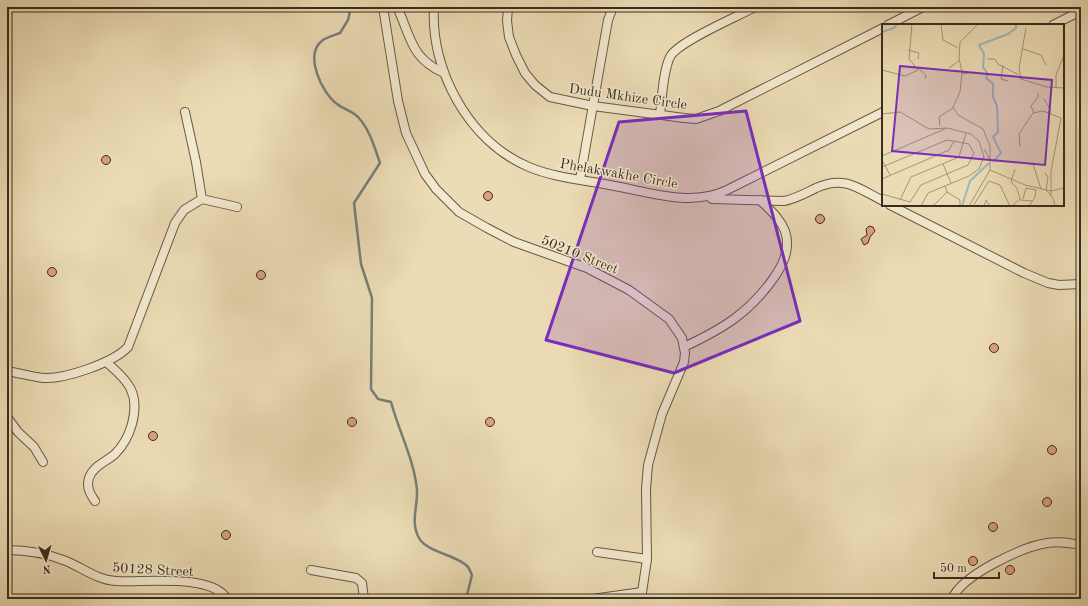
<svg xmlns="http://www.w3.org/2000/svg" width="1088" height="606" font-family="'Old Standard TT',serif">
<style>
.lines{fill:none;stroke-linecap:round;stroke-linejoin:round}
.stream{stroke:#76807b;stroke-width:2.5}
.building{fill:#dca182;stroke:#392d1d}
.minor-casing{stroke:#665943;stroke-width:10}
.minor{stroke:#f3e8cf;stroke-width:8}
.marked{fill:#7b2cbf;fill-opacity:0.2;stroke:#7b2cbf;stroke-width:3;stroke-linejoin:round}
.labels{text-anchor:middle;stroke-width:3;stroke-linejoin:round;paint-order:stroke}
.street-label{font-size:14px;fill:#392d1d;stroke:#f3e8cf}
.inset-river{fill:none;stroke:#9fb8ba;stroke-width:2}
.inset-road{fill:none;stroke:#a49678;stroke-width:1}
.view{fill:#7b2cbf;fill-opacity:0.15;stroke:#7b2cbf;stroke-width:2}
.inset-edge{fill:none;stroke:#392d1d;stroke-width:2}
</style>
<rect width="100%" height="100%" fill="#ecdcb5"/>
<filter id="stains"><feTurbulence type="fractalNoise" baseFrequency=".005" numOctaves="4"/><feColorMatrix values="0 0 0 0 .2 0 0 0 0 .09 0 0 0 0 .02 0 0 0 .5 -.17"/></filter>
<radialGradient id="worn" r=".72"><stop offset=".6" stop-color="#630" stop-opacity="0"/><stop offset="1" stop-color="#630" stop-opacity=".3"/></radialGradient>
<g class="lines">
<path class="stream" d="M351,7L348,20L340,33C335,35 327,37 323,40C303,54 322,93 337,104C343,109 351,110 358,117C370,130 374,146 380,163L354,203L361,264L372,298L371,389L378,399L391,402C399,432 414,459 417,490C418,506 410,522 419,538C426,552 460,556 468,567C470,570 471,573 472,575L467,595L458,599"/>
</g>
<g class="building">
<circle cx="106" cy="160" r="4.5"/>
<circle cx="488" cy="196" r="4.5"/>
<circle cx="820" cy="219" r="4.5"/>
<path d="M869,226L873,227L875,231L870,237L868,243L864,245L861,239L867,235L866,229Z"/>
<circle cx="52" cy="272" r="4.5"/>
<circle cx="261" cy="275" r="4.5"/>
<circle cx="994" cy="348" r="4.5"/>
<circle cx="352" cy="422" r="4.5"/>
<circle cx="490" cy="422" r="4.5"/>
<circle cx="153" cy="436" r="4.5"/>
<circle cx="1052" cy="450" r="4.5"/>
<circle cx="1047" cy="502" r="4.5"/>
<circle cx="993" cy="527" r="4.5"/>
<circle cx="226" cy="535" r="4.5"/>
<circle cx="973" cy="561" r="4.5"/>
<circle cx="1010" cy="570" r="4.5"/>
</g>
<g class="lines">
<g class="minor-casing">
<g id="minor">
<path d="M383,7L398,101L406,133L425,174L436,189L459,212L487,228L514,242L587,268L629,290L669,319L682,338L685,353L684,362L662,414L648,465L646,489L647,559L641,599"/>
<path d="M397,7C411,36 410,58 444,73"/>
<path d="M434,7C430,70 469,142 529,167C554,178 593,181 620,187C655,194 693,206 727,190L883,112"/>
<path d="M508,7L507,21L509,37L516,55L525,73L535,85L550,97L593,106L684,118L696,119L719,111L883,28"/>
<path d="M888,25L923,7"/>
<path d="M1053,25L1081,11"/>
<path d="M660,115C662,98 663,71 670,57C677,42 739,16 755,7"/>
<path d="M580,179L608,20L613,7"/>
<path d="M202,199L237,207"/>
<path d="M712,199L784,201C795,199 806,193 816,188C844,175 858,188 883,201"/>
<path d="M890,205L1024,273L1048,283L1059,285L1081,284"/>
<path d="M684,347C722,329 748,314 773,279C783,265 791,249 785,231C780,218 769,209 760,200"/>
<path d="M7,371C19,373 32,377 44,378C65,379 113,363 128,347L175,223L184,210L202,199L196,162L185,112"/>
<path d="M7,417L18,432L34,447L43,462"/>
<path d="M95,501C90,494 86,487 89,478C93,466 106,462 115,454C123,446 129,435 132,424C140,394 129,381 106,362"/>
<path d="M7,550C29,550 46,553 66,561C83,568 97,580 116,581C143,583 211,573 227,599"/>
<path d="M597,552L647,559"/>
<path d="M311,570L356,578L362,583L364,599"/>
<path d="M592,599L642,592"/>
<path d="M952,599C962,575 1022,547 1047,543C1059,541 1070,543 1081,545"/>
</g>
</g>
<use href="#minor" class="minor"/>
</g>
<path class="marked" d="M746,111L800,321L674,373L546,340L619,122Z"/>
<g class="labels">
<g class="street-label">
<text transform="translate(628 96) rotate(8)" y="5">Dudu Mkhize Circle</text>
<text transform="translate(619 173) rotate(10)" y="5">Phelakwakhe Circle</text>
<text transform="translate(580 254) rotate(22)" y="5">50210 Street</text>
<text transform="translate(153 569) rotate(3)" y="5">50128 Street</text>
</g>
</g>
<g transform="translate(882 24)">
<rect width="182" height="182" fill="#ecdcb5"/>
<path class="inset-river" d="M0,8L12,4L15,0M111,138L119,129L111,113L116,108L115,82L111,73V60L104,54L106,50L101,43L102,30L97,21L126,10L134,4V0M80,182L88,157L107,139"/>
<path class="inset-road" d="M59,0L61,16L76,24M144,4L137,44L139,55L165,63L182,64M141,25L159,31L164,41M26,26L37,29L36,35M105,35H113L116,40L137,51M121,41L119,55L126,57M67,44L78,36M37,45L44,51L43,55M0,46L23,52L36,46L27,35L30,0M80,50L92,48M174,64V51L182,31M162,75L168,85V89M152,89L149,82L156,73V69M0,90L18,88L47,105L65,104M58,102L57,93L71,84M138,123L137,110L151,89L161,87L179,94L169,147V172M102,125L108,136M0,132L65,104L89,110L97,117L102,133L97,145L87,152L46,169L39,182M0,136L8,151M142,139L151,140L159,165M61,140L69,159M0,143L65,116L87,120L92,129L86,141L39,161L28,178L0,170M108,146L143,161L169,167L182,164M163,149L166,153L164,166M0,155L67,126L72,117M63,162L65,168L78,176V182M164,166L171,174L173,182M141,175L144,164L154,166L153,173L147,182M18,176L29,153L77,133L84,109M138,176L151,177M51,182L65,168M87,182L108,146V122L101,105L76,91L71,83L78,68L80,48L77,34L78,18L96,0M91,182L107,157L118,161L128,182M102,182L104,176L108,182M130,182L138,175L135,164L129,158L133,145"/>
<path class="view" d="M18,42L170,56L163,141L10,127Z"/>
<rect width="182" height="182" class="inset-edge"/>
</g>
<rect width="1088" height="606" fill="none" stroke="#ecdcb5" stroke-width="24"/>
<rect x="8" y="8" width="1072" height="590" fill="none" stroke="#392d1d" stroke-width="2"/>
<rect x="12" y="12" width="1064" height="582" fill="none" stroke="#392d1d"/>
<g transform="translate(46 560) rotate(175)" stroke="#f3e8cf" stroke-width="3" paint-order="stroke">
<path d="M0-3L7 15L0 10L-7 15Z" fill="#392d1d"/>
<text y="-6" font-size="11" font-weight="bold" text-anchor="middle" fill="#392d1d">N</text>
</g>
<path d="M934 572v6h65v-6" fill="none" stroke="#392d1d" stroke-width="2"/>
<text x="940" y="572" font-size="12" fill="#392d1d" stroke="#f3e8cf" stroke-width="3" paint-order="stroke">50 m</text>
<rect width="100%" height="100%" filter="url(#stains)"/>
<rect width="100%" height="100%" fill="url(#worn)"/>
</svg>
